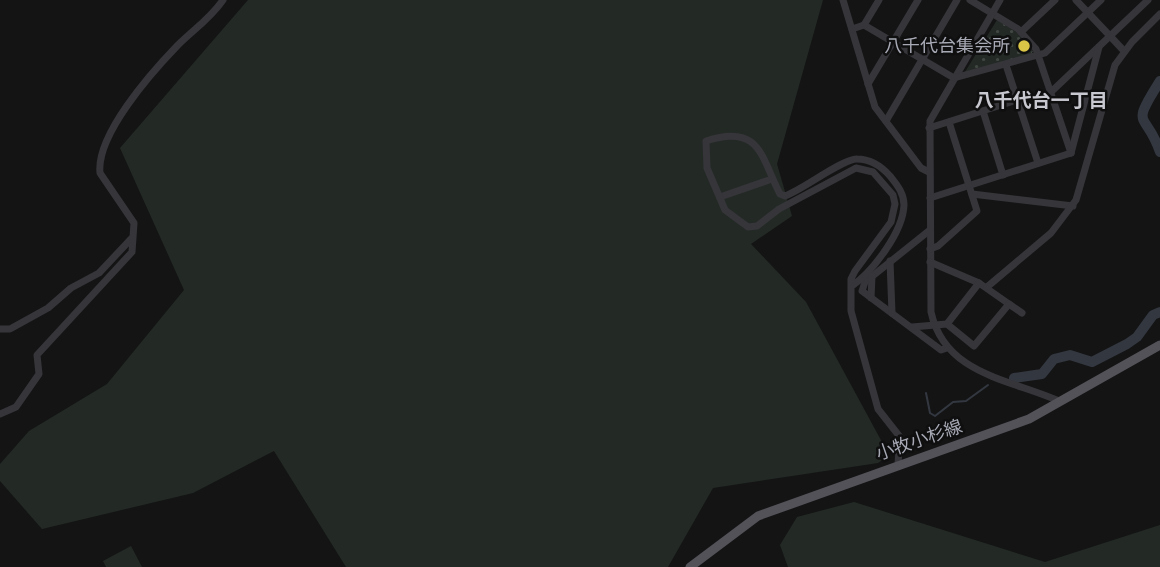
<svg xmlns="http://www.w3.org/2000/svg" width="1160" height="567" font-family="Inter,'Noto Sans JP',sans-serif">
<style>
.grass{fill:#232a25}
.park{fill:url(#park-dots)}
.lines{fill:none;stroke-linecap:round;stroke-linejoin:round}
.stream{stroke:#333840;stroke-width:2}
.river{stroke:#333840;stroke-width:10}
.minor{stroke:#36353a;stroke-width:7}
.major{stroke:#525258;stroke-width:9}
.poi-dot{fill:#dac547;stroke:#0f0f10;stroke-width:2.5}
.labels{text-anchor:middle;stroke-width:5;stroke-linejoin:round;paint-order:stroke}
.poi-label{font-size:18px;fill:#a7a9b4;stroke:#0f0f10;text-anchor:end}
.street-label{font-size:18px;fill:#a7a9b4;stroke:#0f0f10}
.neighbourhood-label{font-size:19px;font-weight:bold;fill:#c8c8d0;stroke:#0f0f10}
</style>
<defs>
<pattern id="park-dots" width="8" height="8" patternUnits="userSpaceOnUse" patternTransform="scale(1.75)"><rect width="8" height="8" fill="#232a25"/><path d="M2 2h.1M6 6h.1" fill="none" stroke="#404642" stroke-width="1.8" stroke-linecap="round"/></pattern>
</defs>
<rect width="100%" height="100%" fill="#141415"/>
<g class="grass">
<path d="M248,0H823L777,164L792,216L751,244L806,302L889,455L878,463L713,488L668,567H346L274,451L193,493L42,529L0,481V464L29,431L107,384L184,290L120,148Z"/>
<path d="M854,502L1045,562L1160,525V567H788L780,545L797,517Z"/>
<path d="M131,546L142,567H106L103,561Z"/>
</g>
<path class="park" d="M997,20L1016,32L1033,51L1030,56L965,72Z"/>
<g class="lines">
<path class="stream" d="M926,393L930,413L935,416L953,402L966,401L988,385"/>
<g class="river">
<path d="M1160,81C1129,130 1146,110 1160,152"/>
<path d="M1014,378L1042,374L1054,359L1070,355L1092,362L1127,344L1137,337L1153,315L1160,312"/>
</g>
<g class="minor">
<path d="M843,0L875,107L921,168L929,172"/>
<path d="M970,0L1018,29L1036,49L1071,153"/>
<path d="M1000,0L930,121L931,312C945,375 1010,379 1059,401"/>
<path d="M1076,0L1110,36"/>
<path d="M864,25L954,78L1045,53L1101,0"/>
<path d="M852,29L864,25L879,0"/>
<path d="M1021,32L1055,0"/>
<path d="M1110,36L1124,51"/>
<path d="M1006,65L1038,163"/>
<path d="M868,84L918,0"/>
<path d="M1051,92L1148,0"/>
<path d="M983,111L1003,175"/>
<path d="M886,121L957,0"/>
<path d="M929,128L1017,100"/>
<path d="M1071,153L1099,47"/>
<path d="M972,194L1073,206"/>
<path d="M720,197L772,179"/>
<path d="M930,198L1071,153"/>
<path d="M930,230L865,282L862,291L941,350L947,348"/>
<path d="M930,249L938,246L977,211L949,122"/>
<path d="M890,261L892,313"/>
<path d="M930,262L979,283L1009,304L974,346L947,324"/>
<path d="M852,286C873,271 903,232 904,205C904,193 897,185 890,176C882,167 870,159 857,159C844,158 802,190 785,196L780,194C761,158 761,123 706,141L707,168L725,210L748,227L757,226L779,209L856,168L873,172L893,195L895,204L891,222L855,271L851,279V311L878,409L900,437L898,464"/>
<path d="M987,287L1051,233L1076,200L1115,65L1132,42L1160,14"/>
<path d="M871,298L872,276"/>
<path d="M1009,304L1022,313"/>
<path d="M912,327L947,324L979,283"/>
<path d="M0,329H10L48,308L71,288L99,273L131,239"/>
<path d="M0,414L16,407L39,374L37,355L132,252L134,223L100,173C96,135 151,73 177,46C193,30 210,19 223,0"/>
</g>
<path class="major" d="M690,567L758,516L1029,419L1160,345"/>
</g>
<circle class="poi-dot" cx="1024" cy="46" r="7"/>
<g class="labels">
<g class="poi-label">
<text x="1010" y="52">八千代台集会所</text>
</g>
<g class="street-label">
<text transform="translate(919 440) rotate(-19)" y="6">小牧小杉線</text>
</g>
<g class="neighbourhood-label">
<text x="1041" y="107">八千代台一丁目</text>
</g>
</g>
</svg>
